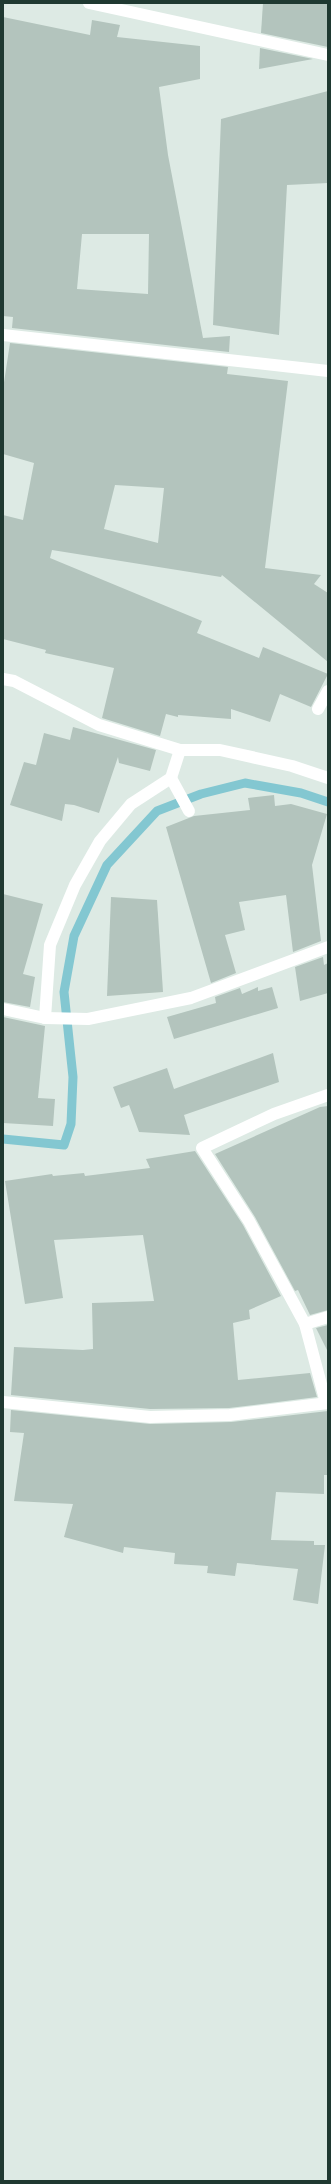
<svg xmlns="http://www.w3.org/2000/svg" width="331" height="2184" font-family="Roboto,sans-serif">
<style>
.lines{fill:none;stroke-linecap:round;stroke-linejoin:round}
.stream{stroke:#83c7d1;stroke-width:9}
.building{fill:#b3c4bd;fill-rule:evenodd}
.minor{stroke:#fff;stroke-width:12}
</style>
<rect width="100%" height="100%" fill="#ddeae4"/>
<g class="lines">
<path class="stream" d="M3,1139L64,1145L71,1124L73,1077L64,992L74,936L107,865L157,811L201,794L245,783L301,793L328,802"/>
</g>
<g class="building">
<path d="M263,3H328V47L261,33Z"/>
<path d="M3,17L90,35L92,20L120,25L117,37L200,46V79L159,87L168,155L203,338L230,336L229,352L12,328L13,317L3,316ZM82,234H149L148,294L77,289Z"/>
<path d="M260,48L313,59L259,69Z"/>
<path d="M328,91V183L287,185L279,335L213,325L221,119Z"/>
<path d="M10,343L228,367L227,374L288,381L265,568L321,575L314,584L328,593V662L222,575L221,577L52,550L50,558L202,621L197,633L259,658L263,647L328,674L311,707L280,694L270,722L231,709V719L178,715V717L166,714L160,736L102,718L114,668L45,653L46,650L3,639V515L23,520L34,463L3,454V389ZM115,485L164,488L158,543L104,529Z"/>
<path d="M73,727L156,750L150,771L119,763L118,757L99,813L74,805L65,804L62,821L10,805L24,762L36,765L44,733L70,740Z"/>
<path d="M274,795L275,806L291,804L327,814L312,865L321,941L293,952L286,895L239,902L245,930L225,935L236,973L211,983L166,827L194,816L250,810L248,798Z"/>
<path d="M3,894L43,904L23,974L35,977L30,1007L3,1002Z"/>
<path d="M111,897L157,900L163,992L107,996Z"/>
<path d="M323,957L324,965L328,963V993L300,1001L295,967Z"/>
<path d="M258,987V991L272,987L278,1008L174,1039L167,1017L216,1003L215,997L240,988L242,994Z"/>
<path d="M3,1017L45,1026L38,1098L55,1099L53,1126L3,1123Z"/>
<path d="M273,1053L279,1082L184,1115L190,1135L139,1132L129,1105L121,1108L113,1087L167,1068L174,1089Z"/>
<path d="M328,1106V1310L310,1315L298,1290L295,1291L255,1217L215,1154L320,1107Z"/>
<path d="M195,1151L243,1225L281,1296L249,1310L250,1319L233,1323L238,1380L310,1373L317,1397L229,1408L150,1409L11,1395L14,1347L83,1350L93,1349L92,1303L154,1301L143,1235L54,1240L63,1298L25,1304L5,1181L52,1174L53,1176L84,1173L85,1176L150,1168L146,1159Z"/>
<path d="M328,1325V1352L316,1328Z"/>
<path d="M11,1410L150,1424L231,1422L328,1411V1475H324V1494L276,1492L271,1540L314,1541V1545H325L318,1604L293,1600L298,1569L237,1563L235,1576L207,1573L208,1566L174,1564L175,1553L124,1547L123,1553L64,1537L73,1504L14,1501L24,1433L10,1432Z"/>
</g>
<g class="lines">
<g class="minor">
<path d="M89,3L328,55"/>
<path d="M3,335L328,371"/>
<path d="M3,679L14,681L99,725L180,750H220L292,766L328,778"/>
<path d="M318,709L328,691"/>
<path d="M171,778L189,811"/>
<path d="M3,1009L45,1018L88,1019L191,998L328,947"/>
<path d="M45,1018L50,945L75,885L100,841L131,804L171,778L180,750"/>
<path d="M305,1324L328,1317"/>
<path d="M3,1402L150,1417L230,1415L328,1403"/>
<path d="M326,1403L305,1324L249,1221L202,1148L274,1114L328,1095"/>
</g>
</g>
<rect width="331" height="2184" fill="none" stroke="#1f3931" stroke-width="8"/>
</svg>
